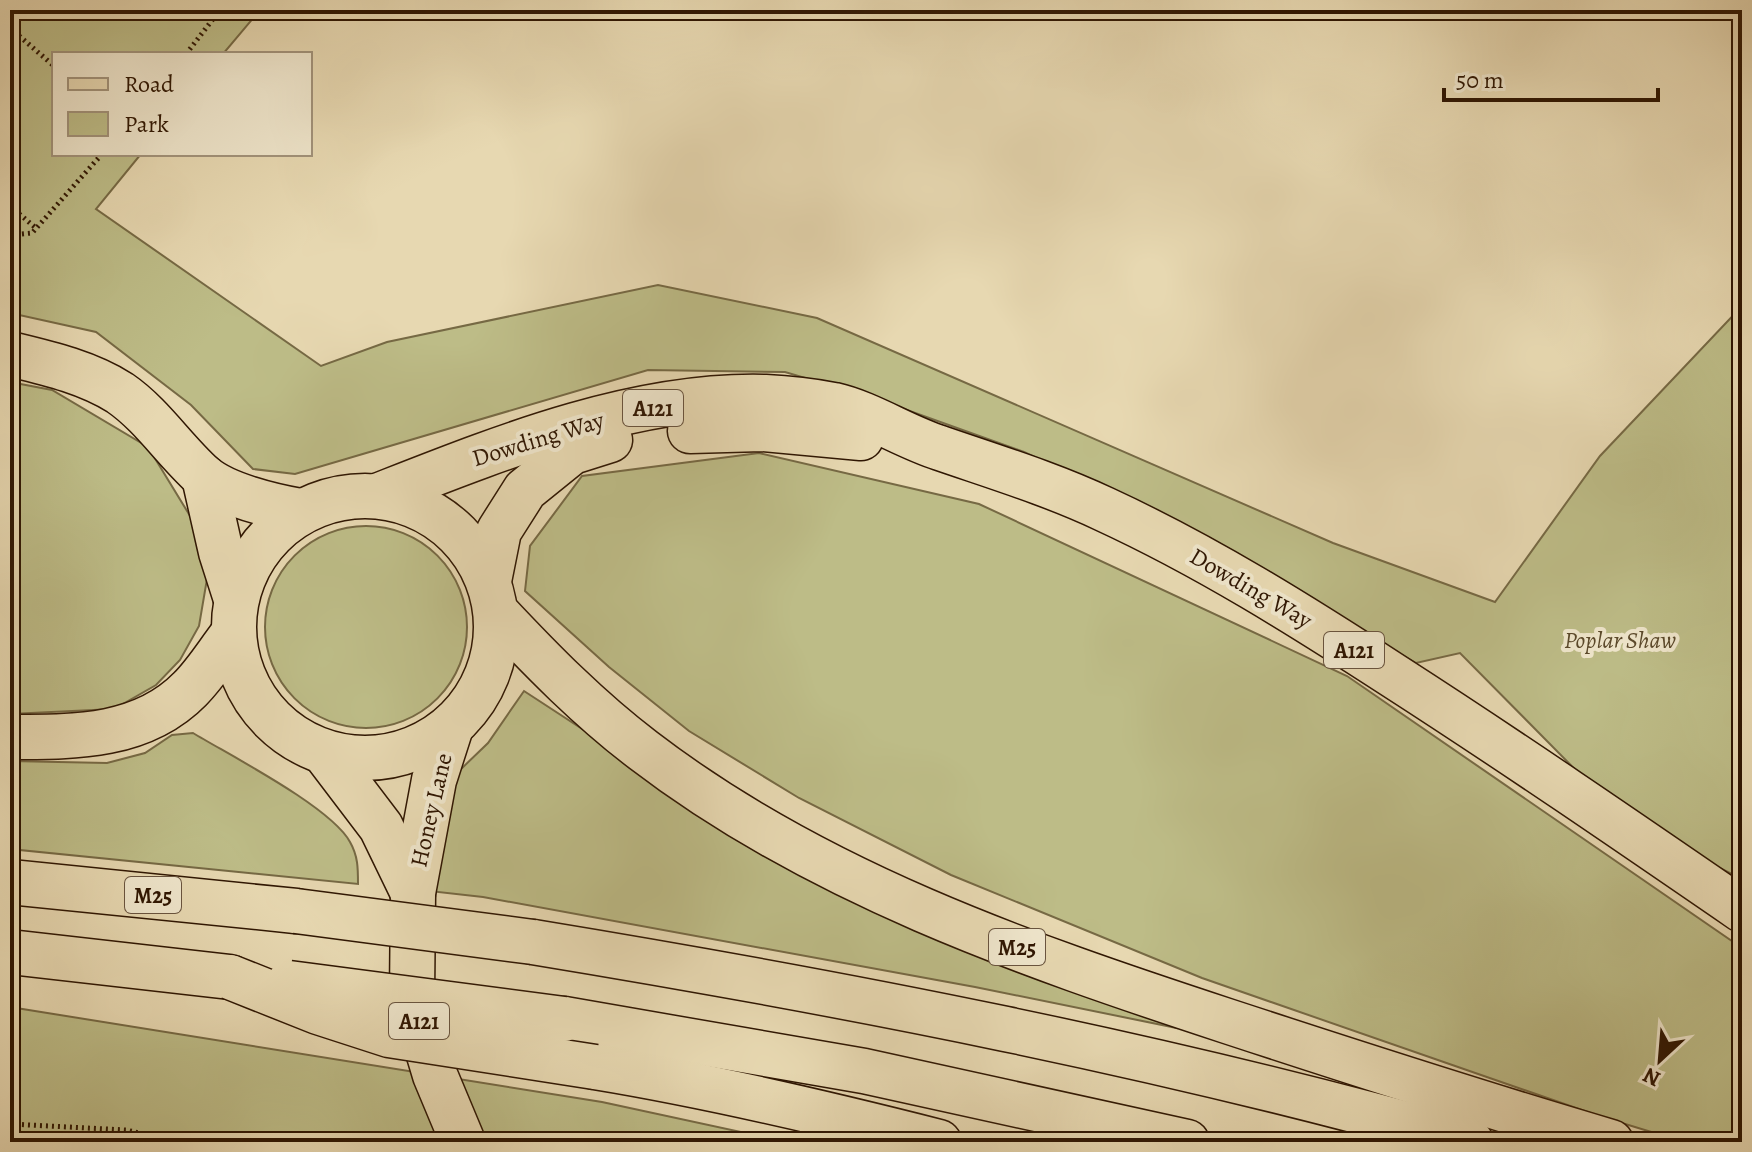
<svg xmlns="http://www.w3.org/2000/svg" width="1752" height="1152" font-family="Alegreya,serif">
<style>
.green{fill:#bdbc87;stroke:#766944;stroke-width:2}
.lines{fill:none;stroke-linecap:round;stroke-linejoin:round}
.primary-casing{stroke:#2f1602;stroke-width:47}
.motorway-casing{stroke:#2f1602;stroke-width:47}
.path{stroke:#2f1602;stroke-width:5;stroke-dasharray:2 4;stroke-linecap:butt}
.primary{stroke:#e7d8b1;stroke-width:44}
.motorway{stroke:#e7d8b1;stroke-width:44}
.motorway-bridge-casing{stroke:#2f1602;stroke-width:47;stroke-linecap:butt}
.motorway-bridge{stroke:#e7d8b1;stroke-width:44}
.labels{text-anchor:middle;stroke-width:8;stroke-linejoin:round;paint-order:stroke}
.shield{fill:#efe6cc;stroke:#69543f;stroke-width:2}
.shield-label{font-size:22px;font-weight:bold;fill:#2f1602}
.street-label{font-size:24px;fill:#2f1602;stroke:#efe6cc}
.park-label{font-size:24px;font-style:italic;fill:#5a482a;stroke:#efe6cc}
</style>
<rect width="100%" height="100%" fill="#e7d8b1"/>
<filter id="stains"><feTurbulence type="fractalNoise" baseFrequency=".0025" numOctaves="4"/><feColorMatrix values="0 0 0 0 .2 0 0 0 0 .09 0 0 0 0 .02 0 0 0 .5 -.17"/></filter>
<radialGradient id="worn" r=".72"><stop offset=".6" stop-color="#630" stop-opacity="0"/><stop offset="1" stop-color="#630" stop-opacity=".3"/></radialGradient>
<g class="green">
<path d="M10,10H260L223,54H54V154H141L96,209L321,366L387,342L658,285L817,318L1333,543L1495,602L1600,456L1742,306V879L1628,823L1460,653L1416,663L1158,515L1024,452L879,400L785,372L648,370L295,474L253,469L191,405L96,332L10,313Z"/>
<path d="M10,382L52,390L148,447L195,524L207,579L199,626L180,660L156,685L114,709L10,714Z"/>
<path d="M759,453L979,504L1347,676L1742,948V1142H1684L1599,1116L1202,978L951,875L799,798L689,731L609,667L525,591L530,546L582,476Z"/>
<circle cx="366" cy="627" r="101"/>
<path d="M524,691L639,766L1183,1016L1177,1028L975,987L483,897L420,890L460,770L488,743Z"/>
<path d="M193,733C231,756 331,807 350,842C358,856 358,868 358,884L10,849V761L107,763L145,753L172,735Z"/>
<path d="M10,1007L602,1102L787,1142H10Z"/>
</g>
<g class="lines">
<g class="primary-casing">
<g id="primary">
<path d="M10,354C47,363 87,372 120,393C152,415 174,450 203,476C225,495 272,506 300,511"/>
<path d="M690,431L762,429L861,438"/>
<path d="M204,477L221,552L236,599"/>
<circle cx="365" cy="627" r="131"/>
<path d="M377,496C497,449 634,393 766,397C787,398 813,401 834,405C869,413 905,437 940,448C995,467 1051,484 1104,509C1206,556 1300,615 1394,676C1512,752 1627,831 1742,910"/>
<path d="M489,581L499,531L525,490L572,452L610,440"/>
<path d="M451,727L434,780L413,893L412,998L435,1075L463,1142"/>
<path d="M324,752L381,827L413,893"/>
</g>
</g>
<g class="motorway-casing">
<g id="motorway">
<path d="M496,612C542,661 589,709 643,750C815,882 1023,954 1227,1021C1355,1063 1482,1104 1611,1142"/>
<path d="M10,737C74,737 142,738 190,689C206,673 218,653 232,635"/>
<path d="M10,882L296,911"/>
<path d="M533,942C849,994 1163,1055 1471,1142"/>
<path d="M10,952L230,977"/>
<path d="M564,1019L864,1071L1187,1142"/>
<path d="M595,1067C711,1086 825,1113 939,1142"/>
</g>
</g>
<g class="path">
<path d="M199,10L212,21"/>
<path d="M10,28L54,66"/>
<path d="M186,54L220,10"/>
<path d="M10,206L37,229"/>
<path d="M10,235L32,233L102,154"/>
<path d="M10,1124L126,1130L179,1142"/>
</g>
<use href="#primary" class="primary"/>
<use href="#motorway" class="motorway"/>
<g class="motorway-bridge-casing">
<g id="motorway-bridge">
<path d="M296,911L533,942"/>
<path d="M230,977L318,1012L389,1035L595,1067"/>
<path d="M289,983L564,1019"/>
</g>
</g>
<use href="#motorway-bridge" class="motorway-bridge"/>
</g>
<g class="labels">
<g class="shield">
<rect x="623" y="390" width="60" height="36" rx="6"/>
<rect x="1324" y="632" width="60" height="36" rx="6"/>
<rect x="125" y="877" width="56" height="36" rx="6"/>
<rect x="989" y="929" width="56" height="36" rx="6"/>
<rect x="389" y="1003" width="60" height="36" rx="6"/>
</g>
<g class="shield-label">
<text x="653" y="416">A121</text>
<text x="1354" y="658">A121</text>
<text x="153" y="903">M25</text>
<text x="1017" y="955">M25</text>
<text x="419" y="1029">A121</text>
</g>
<g class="street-label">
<text transform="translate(538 439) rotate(-17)" y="8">Dowding Way</text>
<text transform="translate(1251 588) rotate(30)" y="8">Dowding Way</text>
<text transform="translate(431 810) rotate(-77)" y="8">Honey Lane</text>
</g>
<g class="park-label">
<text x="1620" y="648">Poplar Shaw</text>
</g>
</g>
<rect width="1752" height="1152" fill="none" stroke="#e7d8b1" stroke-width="40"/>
<rect x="12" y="12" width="1728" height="1128" fill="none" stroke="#2f1602" stroke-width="4"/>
<rect x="20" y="20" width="1712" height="1112" fill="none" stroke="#2f1602" stroke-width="2"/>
<rect x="52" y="52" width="260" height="104" fill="#efe6cc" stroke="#a2937b" stroke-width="2"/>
<rect x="68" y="78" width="40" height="12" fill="#e7d8b1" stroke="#a2937b" stroke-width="2"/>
<text x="124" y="92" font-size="24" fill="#2f1602">Road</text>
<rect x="68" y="112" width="40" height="24" fill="#bdbc87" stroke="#a2937b" stroke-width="2"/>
<text x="124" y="132" font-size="24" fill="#2f1602">Park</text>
<g transform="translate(1660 1060) rotate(206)" stroke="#efe6cc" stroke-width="6" paint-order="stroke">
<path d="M0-6L14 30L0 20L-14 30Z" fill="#2f1602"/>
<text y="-12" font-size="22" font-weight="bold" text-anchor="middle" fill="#2f1602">N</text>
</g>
<path d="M1444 88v12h214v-12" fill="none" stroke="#2f1602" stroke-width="4"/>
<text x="1456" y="88" font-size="24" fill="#2f1602" stroke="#efe6cc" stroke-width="6" paint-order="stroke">50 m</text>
<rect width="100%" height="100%" filter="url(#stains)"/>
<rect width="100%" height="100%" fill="url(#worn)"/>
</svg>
